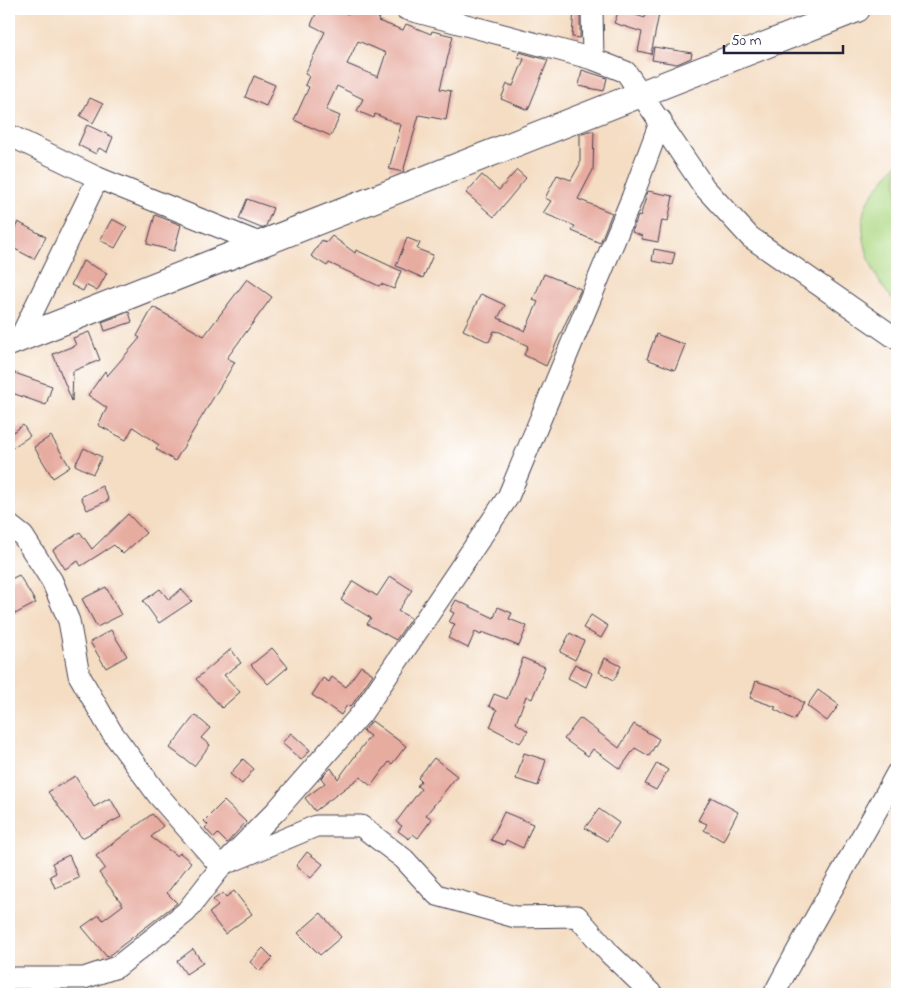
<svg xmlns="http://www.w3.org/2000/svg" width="906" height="1003" font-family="'Indie Flower',sans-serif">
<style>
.green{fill:#aed985;stroke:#687e60}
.building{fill:#e7aca0;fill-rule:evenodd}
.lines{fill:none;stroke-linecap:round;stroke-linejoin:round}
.minor-casing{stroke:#423e4f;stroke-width:23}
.major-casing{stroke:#423e4f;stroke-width:28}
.minor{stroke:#fff;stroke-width:21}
.major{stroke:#fff;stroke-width:26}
</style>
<rect width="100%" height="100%" fill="#fff"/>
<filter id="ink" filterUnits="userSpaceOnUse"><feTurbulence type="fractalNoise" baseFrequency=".02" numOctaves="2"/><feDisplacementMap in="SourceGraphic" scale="10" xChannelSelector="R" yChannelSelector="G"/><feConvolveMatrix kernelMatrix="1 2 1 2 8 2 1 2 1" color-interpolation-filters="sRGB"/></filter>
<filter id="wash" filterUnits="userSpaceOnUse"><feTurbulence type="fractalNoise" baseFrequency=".0096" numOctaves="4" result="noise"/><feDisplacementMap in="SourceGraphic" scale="20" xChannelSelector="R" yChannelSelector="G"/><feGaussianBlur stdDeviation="1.12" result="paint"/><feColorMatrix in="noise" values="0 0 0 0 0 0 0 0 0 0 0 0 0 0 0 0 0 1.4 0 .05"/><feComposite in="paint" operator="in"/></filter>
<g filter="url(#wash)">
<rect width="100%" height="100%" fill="#f4ddc3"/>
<path class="green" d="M897,163V302C874,286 856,234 865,207C869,196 890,173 897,163Z"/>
<g id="blocks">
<g class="building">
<path d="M318,9H336L348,14L350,9H360L379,17L378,21L403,30L406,24L431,34L432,31L453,36L440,89L451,91L446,120L419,115L403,172L389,169L401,125L375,114L374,118L357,111L363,99L337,86L326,110L340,116L331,136L294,120L309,87L305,85L309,76L305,74L325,32L311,25ZM358,41L386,53L378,77L347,64Z"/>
<path d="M574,9L580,10V38L572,37Z"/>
<path d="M646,9H660L651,54L638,51L642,32L614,23L619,10L645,18Z"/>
<path d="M654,47L692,53L691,58L677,64L652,60Z"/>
<path d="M519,52L548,60L528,110L501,99L507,84L513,86L524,59L518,57Z"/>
<path d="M582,70L607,78L604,91L579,86Z"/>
<path d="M254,76L275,85L266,106L245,97Z"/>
<path d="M90,98L103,104L93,123L80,116Z"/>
<path d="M87,125L113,137L107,152L99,148L96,154L78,145Z"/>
<path d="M589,131H594L593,170L578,199L612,213L600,243L572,231L575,226L543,213L551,201L545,198L557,175L571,180L580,164V134Z"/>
<path d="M517,170L526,178L494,217L466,193L482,175L499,190Z"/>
<path d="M648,191L673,196L668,221L662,220L658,242L642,239V236L632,232L638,216L640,217Z"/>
<path d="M247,199L273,208L266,226L261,228L239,219Z"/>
<path d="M155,215L181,225L174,251L147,244Z"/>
<path d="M112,219L127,227L115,248L100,240Z"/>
<path d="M18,222L46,237L34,259L9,246V239Z"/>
<path d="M332,236L355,253L356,250L401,271L394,289L381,284L379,286L329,263L327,266L311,256L322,240L326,243Z"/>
<path d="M407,238L420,243L417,249L433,255L423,278L396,266Z"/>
<path d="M654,249L675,253L672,265L652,261Z"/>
<path d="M83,261L107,273L97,291L86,285L83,291L71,285Z"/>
<path d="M544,274L581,289L546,366L524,355L528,346L500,332L494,331L489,342L463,330L481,294L505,305L498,318L525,331L538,302L533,300Z"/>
<path d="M247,279L272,297L227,358L235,362L175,461L156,449L159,445L133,427L126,440L98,425L107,408L88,395L105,371L107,376L140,338L137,336L153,307L204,336Z"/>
<path d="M129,312L132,322L105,331L102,322Z"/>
<path d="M89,332L100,360L73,371L72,401L53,354L76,345L73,338Z"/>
<path d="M656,334L685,345L675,370L647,359Z"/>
<path d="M9,371L52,386L46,405L9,392Z"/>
<path d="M23,425L30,436L9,450V435Z"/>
<path d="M51,436L70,467L53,478L34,447Z"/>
<path d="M84,448L102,457L93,474L75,465Z"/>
<path d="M102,486L109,500L87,510L81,497Z"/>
<path d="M128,514L146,533L123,554L114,545L81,566L78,561L65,569L53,550L80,532L92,549Z"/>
<path d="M19,575L36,603L15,614L9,602V580Z"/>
<path d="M390,576L412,590L398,611L411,618L396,640L367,624L371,618L341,600L353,581L377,596Z"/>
<path d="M106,587L121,615L97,627L82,599Z"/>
<path d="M160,589L169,600L181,589L192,601L159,623L143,601Z"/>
<path d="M456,600L494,618L498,607L512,613L509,619L527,626L519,646L482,632L481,635L475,632L468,648L448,638L455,624L449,622L454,613L450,611Z"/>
<path d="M591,615L608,626L601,638L583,628Z"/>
<path d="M111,630L127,656L106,668L90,642Z"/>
<path d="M570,633L584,641L575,660L560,652Z"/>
<path d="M272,648L288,667L268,684L251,665Z"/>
<path d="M231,649L241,663L224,675L240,692L222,708L196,679Z"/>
<path d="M523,658L545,667L532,699L526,696L516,723L528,731L520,743L490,727L497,710L489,706L494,694L507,699Z"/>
<path d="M605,658L621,666L614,680L599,672Z"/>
<path d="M575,664L592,673L586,687L568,678Z"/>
<path d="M361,666L373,674L352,705L350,707L347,705L341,715L312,695L323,678L329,682L332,677L346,687Z"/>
<path d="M756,681L781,689L804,703L794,720L774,709L776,707L750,698Z"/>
<path d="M818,690L839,705L827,721L807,706Z"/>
<path d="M195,715L210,728L201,738L210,745L194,766L170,748Z"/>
<path d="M580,718L619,748L634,724L659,739L649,756L635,748L620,769L593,749L588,756L564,739Z"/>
<path d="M372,721L406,746L392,764L389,762L371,786L360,777L315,811L305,798L325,783L321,778L331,768L338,779L370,736L363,731Z"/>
<path d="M291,733L310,750L301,760L282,743Z"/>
<path d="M524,753L546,760L538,786L516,779Z"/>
<path d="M434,758L457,776L426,815L432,819L418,838L413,834L409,839L398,831L402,826L396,822L421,789L417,786L421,781L418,778Z"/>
<path d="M243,759L254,769L242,784L230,774Z"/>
<path d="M657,763L668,770L656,790L645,784Z"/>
<path d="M75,776L94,807L110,798L121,817L82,838L48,792Z"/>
<path d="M711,797L738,812L723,841L704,830L707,824L698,820Z"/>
<path d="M224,801L246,822L227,843L218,834L214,838L205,828L208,825L204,821Z"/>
<path d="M599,809L619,823L607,841L585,828Z"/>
<path d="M504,812L533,824L523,848L506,840L504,845L491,840Z"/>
<path d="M152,814L163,826L151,837L177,856L180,853L191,862L167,893L177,903L107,957L82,927L99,915L103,920L123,905L99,873L105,868L96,856Z"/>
<path d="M307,852L323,864L311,878L296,866Z"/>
<path d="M69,855L79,878L55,888L50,876L56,873L52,863Z"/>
<path d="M234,891L252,914L225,934L209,913L218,906L213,900L223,893L226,897Z"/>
<path d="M321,913L341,937L320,955L298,933Z"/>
<path d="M263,948L273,958L260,971L250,962Z"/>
<path d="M193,949L203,963L186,974L177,961Z"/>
</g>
</g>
</g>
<g filter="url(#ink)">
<use href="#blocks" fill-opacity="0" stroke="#423e4f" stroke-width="1"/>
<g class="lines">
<g class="minor-casing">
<g id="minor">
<path d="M406,9L593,59L626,72L704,187L750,237L897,339"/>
<path d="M592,9L593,59"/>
<path d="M9,135L98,178L20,338"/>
<path d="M98,178L259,243"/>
<path d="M9,525L23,536L52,581L69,621L79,675L111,731L158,795L221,867"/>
<path d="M232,861L316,826H361L404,859L437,895L515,917L577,916L610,954L652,994"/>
<path d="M9,978H84L117,967L186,912L221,867L276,811L362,713L508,497L632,198L661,120"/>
<path d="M774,994C813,919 857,848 897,773"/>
</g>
</g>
<g class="major-casing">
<path id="major" d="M9,343L857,9"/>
</g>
<use href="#minor" class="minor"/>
<use href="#major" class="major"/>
</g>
</g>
<rect width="906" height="1003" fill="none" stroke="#fff" stroke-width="30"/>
<path d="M724 45v8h119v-8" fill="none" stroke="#22223b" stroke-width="2.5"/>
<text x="731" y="45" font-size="15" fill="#22223b" stroke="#ffffff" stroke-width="4" paint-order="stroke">50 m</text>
</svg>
